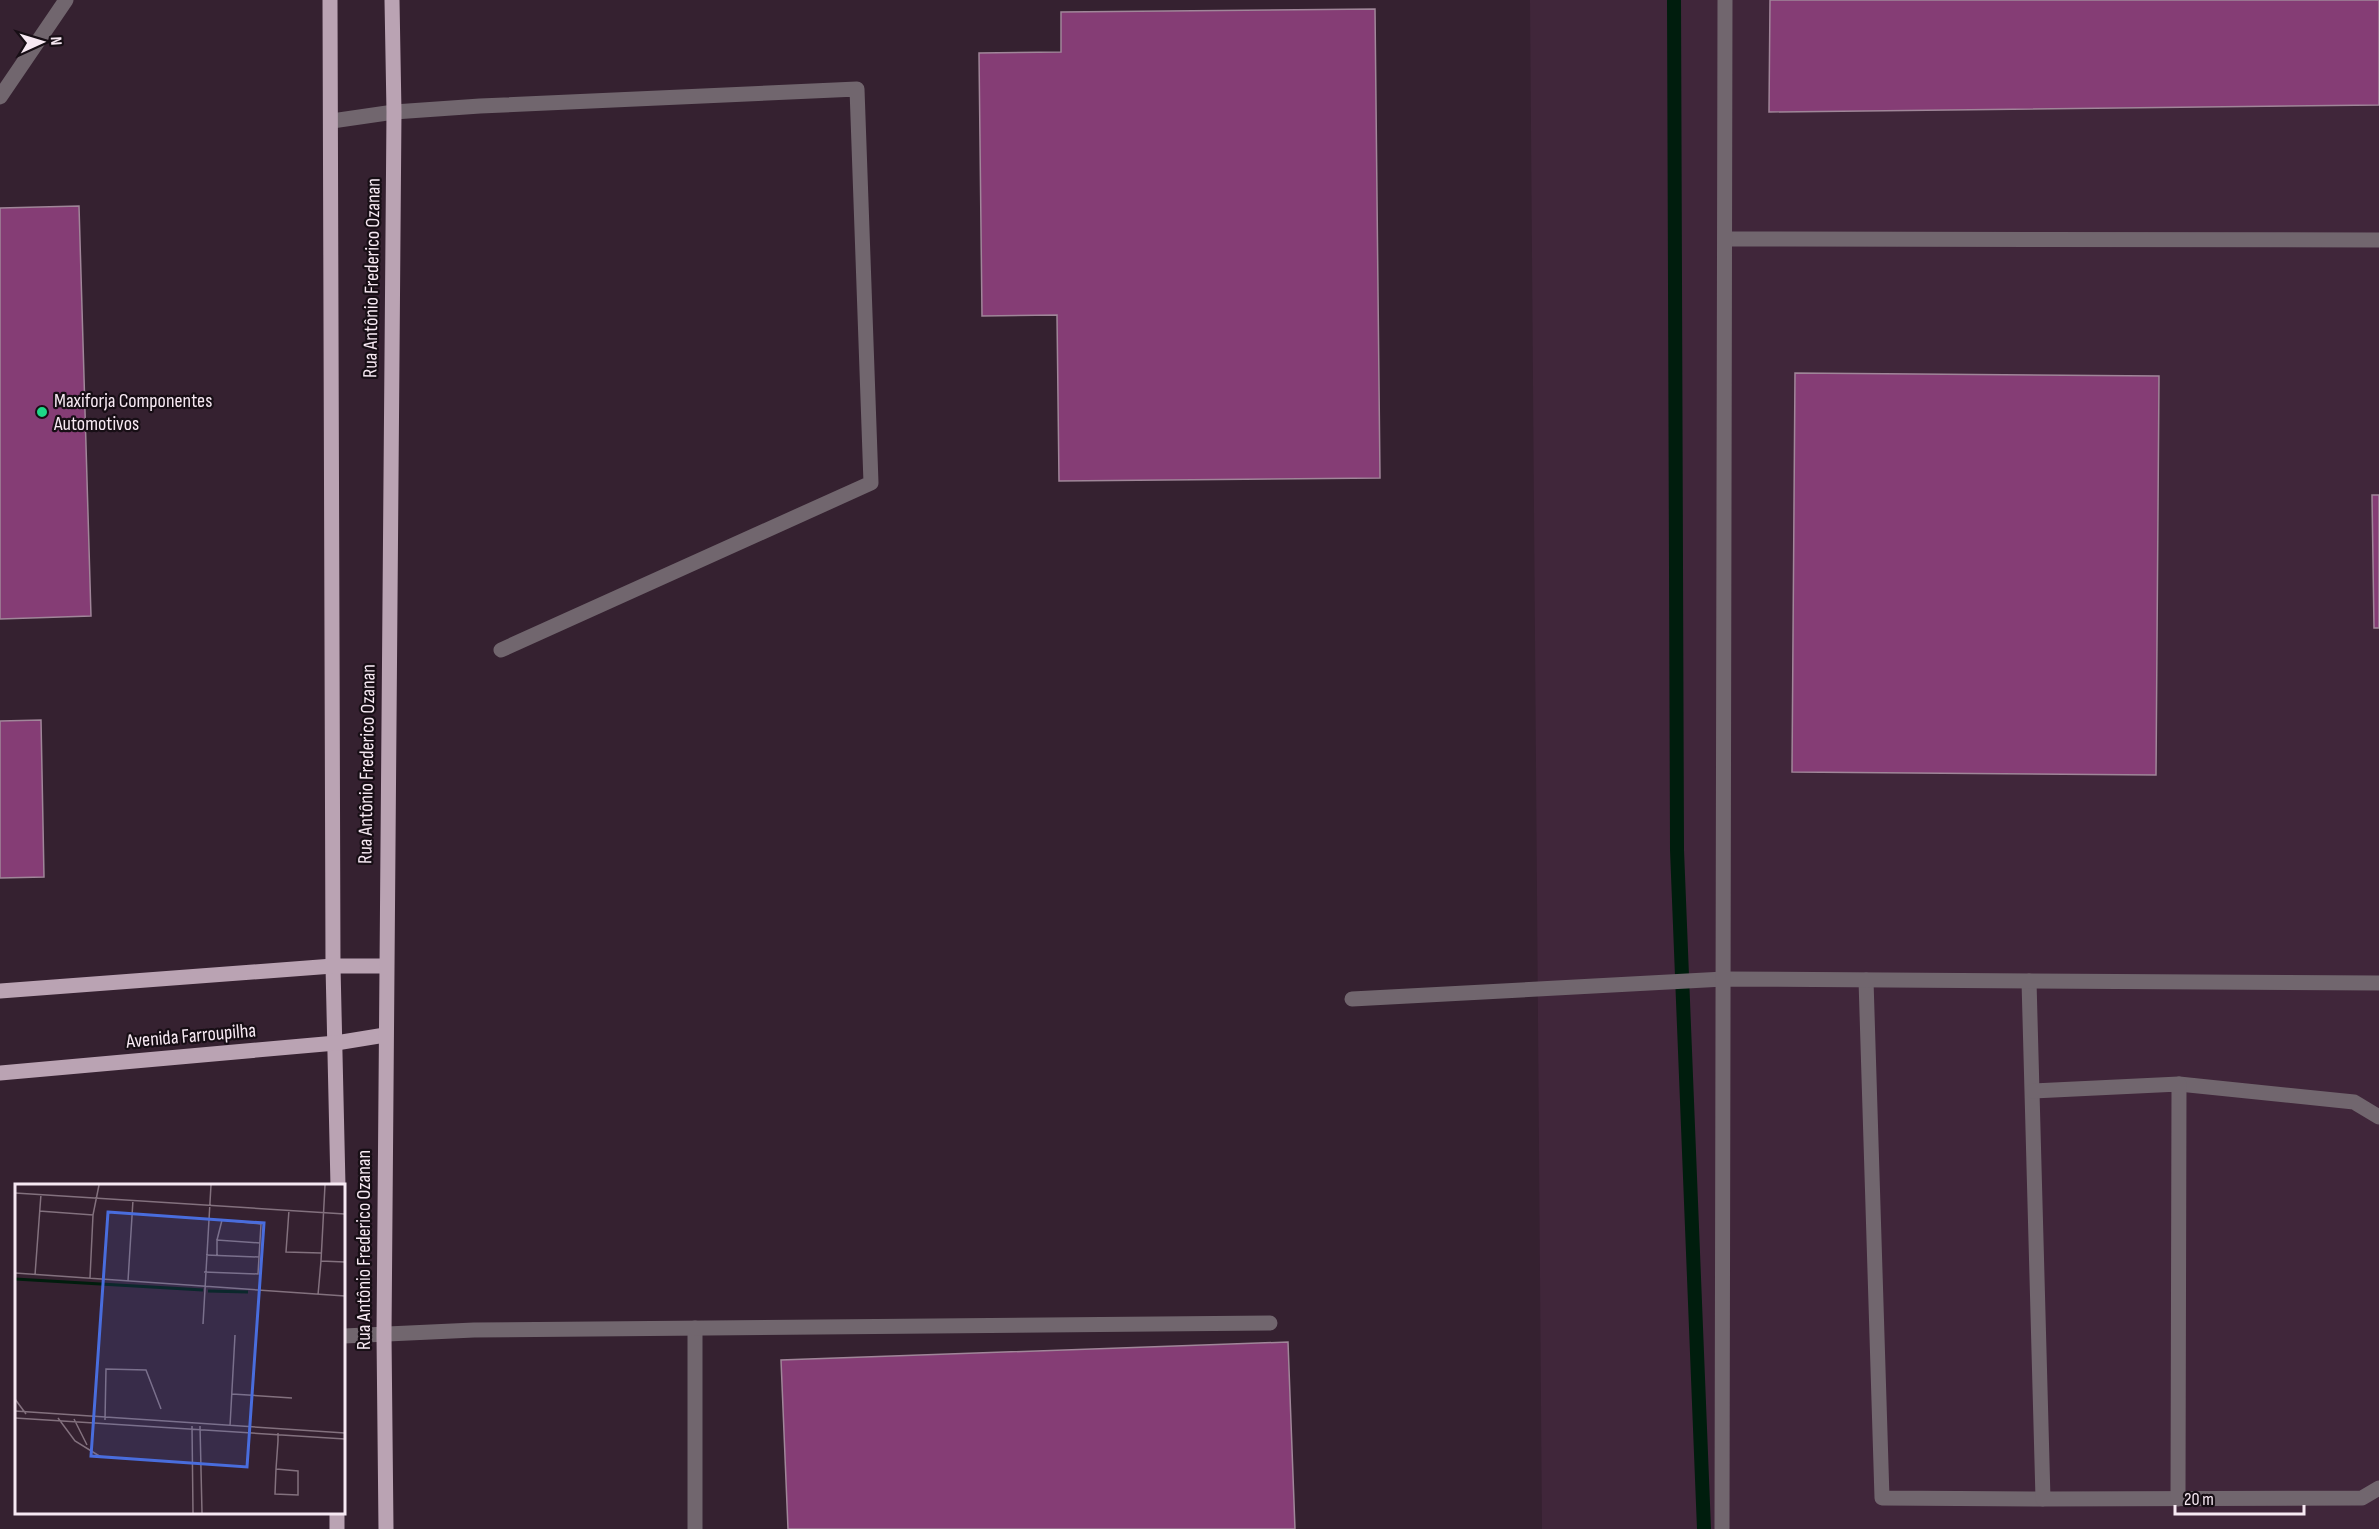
<svg xmlns="http://www.w3.org/2000/svg" width="2379" height="1529" font-family="'Sofia Sans Condensed',sans-serif">
<style>
.built{fill:#40263a}
.lines{fill:none;stroke-linecap:round;stroke-linejoin:round}
.stream{stroke:#001d0d;stroke-width:14}
.building{fill:#853d75;stroke:#a08699;stroke-width:1.5}
.minor{stroke:#71666e;stroke-width:15}
.major{stroke:#baa3b3;stroke-width:15}
.poi-dot{fill:#1dd888;stroke:#170e15;stroke-width:2}
.labels{text-anchor:middle;stroke-width:4.5;stroke-linejoin:round;paint-order:stroke}
.street-label{font-size:20px;fill:#f7e9f3;stroke:#170e15}
.poi-label{font-size:20px;fill:#f7e9f3;stroke:#170e15;text-anchor:start}
.inset-river{fill:none;stroke:#001d0d;stroke-width:3}
.inset-road{fill:none;stroke:#83717e;stroke-width:1.5}
.view{fill:#496ddd;fill-opacity:0.15;stroke:#496ddd;stroke-width:3}
.inset-edge{fill:none;stroke:#f7e9f3;stroke-width:3}
</style>
<rect width="100%" height="100%" fill="#352130"/>
<path class="built" d="M1530,0H2379V1529H1542Z"/>
<g class="lines">
<path class="stream" d="M1674,0L1677,850L1704,1529"/>
</g>
<g class="building">
<path d="M1770,0H2379V105L1769,112Z"/>
<path d="M1375,9L1380,478L1059,481L1057,315L982,316L979,53L1061,52V12Z"/>
<path d="M79,206L91,616L0,619V208Z"/>
<path d="M1795,373L2159,376L2156,775L1792,772Z"/>
<path d="M2372,495H2379V628H2374Z"/>
<path d="M41,720L44,877L0,878V721Z"/>
<path d="M1288,1342L1295,1529H788L781,1360Z"/>
</g>
<g class="lines">
<g class="minor">
<path d="M0,97L66,0"/>
<path d="M332,121L394,112L480,106L857,89L871,483L501,650"/>
<path d="M1725,239L2379,240"/>
<path d="M1866,980L1882,1498L2043,1499"/>
<path d="M2029,981L2043,1499L2362,1498L2379,1488"/>
<path d="M1352,999L1724,979L2379,983"/>
<path d="M2179,1084L2354,1102L2379,1117"/>
<path d="M2033,1091L2179,1084L2178,1499"/>
<path d="M695,1328V1529"/>
<path d="M344,1336L474,1330L1270,1323"/>
<path d="M1722,1529L1725,0"/>
</g>
<g class="major">
<path d="M330,0L333,966L338,1186"/>
<path d="M0,991L333,966H386"/>
<path d="M0,1073L336,1043L385,1035"/>
<path d="M337,1529V1512"/>
<path d="M386,1529L384,1335L394,112L392,0"/>
</g>
</g>
<circle class="poi-dot" cx="42" cy="412" r="6"/>
<g class="labels">
<g class="street-label">
<text transform="translate(371 278) rotate(-89)" y="7">Rua Antônio Frederico Ozanan</text>
<text transform="translate(366 764) rotate(-89)" y="7">Rua Antônio Frederico Ozanan</text>
<text transform="translate(191 1035) rotate(-5)" y="7">Avenida Farroupilha</text>
<text transform="translate(363 1250) rotate(-90)" y="7">Rua Antônio Frederico Ozanan</text>
</g>
<g class="poi-label">
<text x="54" y="407">Maxiforja Componentes<tspan x="54" dy="23">Automotivos</tspan></text>
</g>
</g>
<g transform="translate(15 1184)">
<rect width="330" height="330" fill="#352130"/>
<path class="inset-river" d="M0,95L188,106M193,107L233,108"/>
<path class="inset-road" d="M310,1L306,77L330,78M0,9L330,30M274,26L271,68L306,69M24,27L78,31L84,1M191,71L244,73L246,40L207,36L202,56M202,71V56L245,59M189,88L243,90L244,73M0,89L330,112M20,91L26,10M75,94L78,31M113,97L118,16M303,111L306,77M188,140L196,1M217,210L277,214M0,215L11,230M0,227L330,249M0,234L330,255M43,234L60,257L86,273M59,235L72,261M90,236L91,185L131,186L146,225M177,242L178,329M185,242L187,329M215,242L220,151M261,285L283,287V311L260,310L261,285L263,257V249"/>
<path class="view" d="M93,28L249,39L232,283L76,272Z"/>
<rect width="330" height="330" class="inset-edge"/>
</g>
<g transform="translate(42 42) rotate(86)" stroke="#170e15" stroke-width="4.5" paint-order="stroke">
<path d="M0-4.5L10 22L0 15L-10 22Z" fill="#f7e9f3"/>
<text y="-9" font-size="16" font-weight="bold" text-anchor="middle" fill="#f7e9f3">N</text>
</g>
<path d="M2175 1505v9h129v-9" fill="none" stroke="#f7e9f3" stroke-width="3"/>
<text x="2184" y="1505" font-size="18" fill="#f7e9f3" stroke="#170e15" stroke-width="4.5" paint-order="stroke">20 m</text>
</svg>
